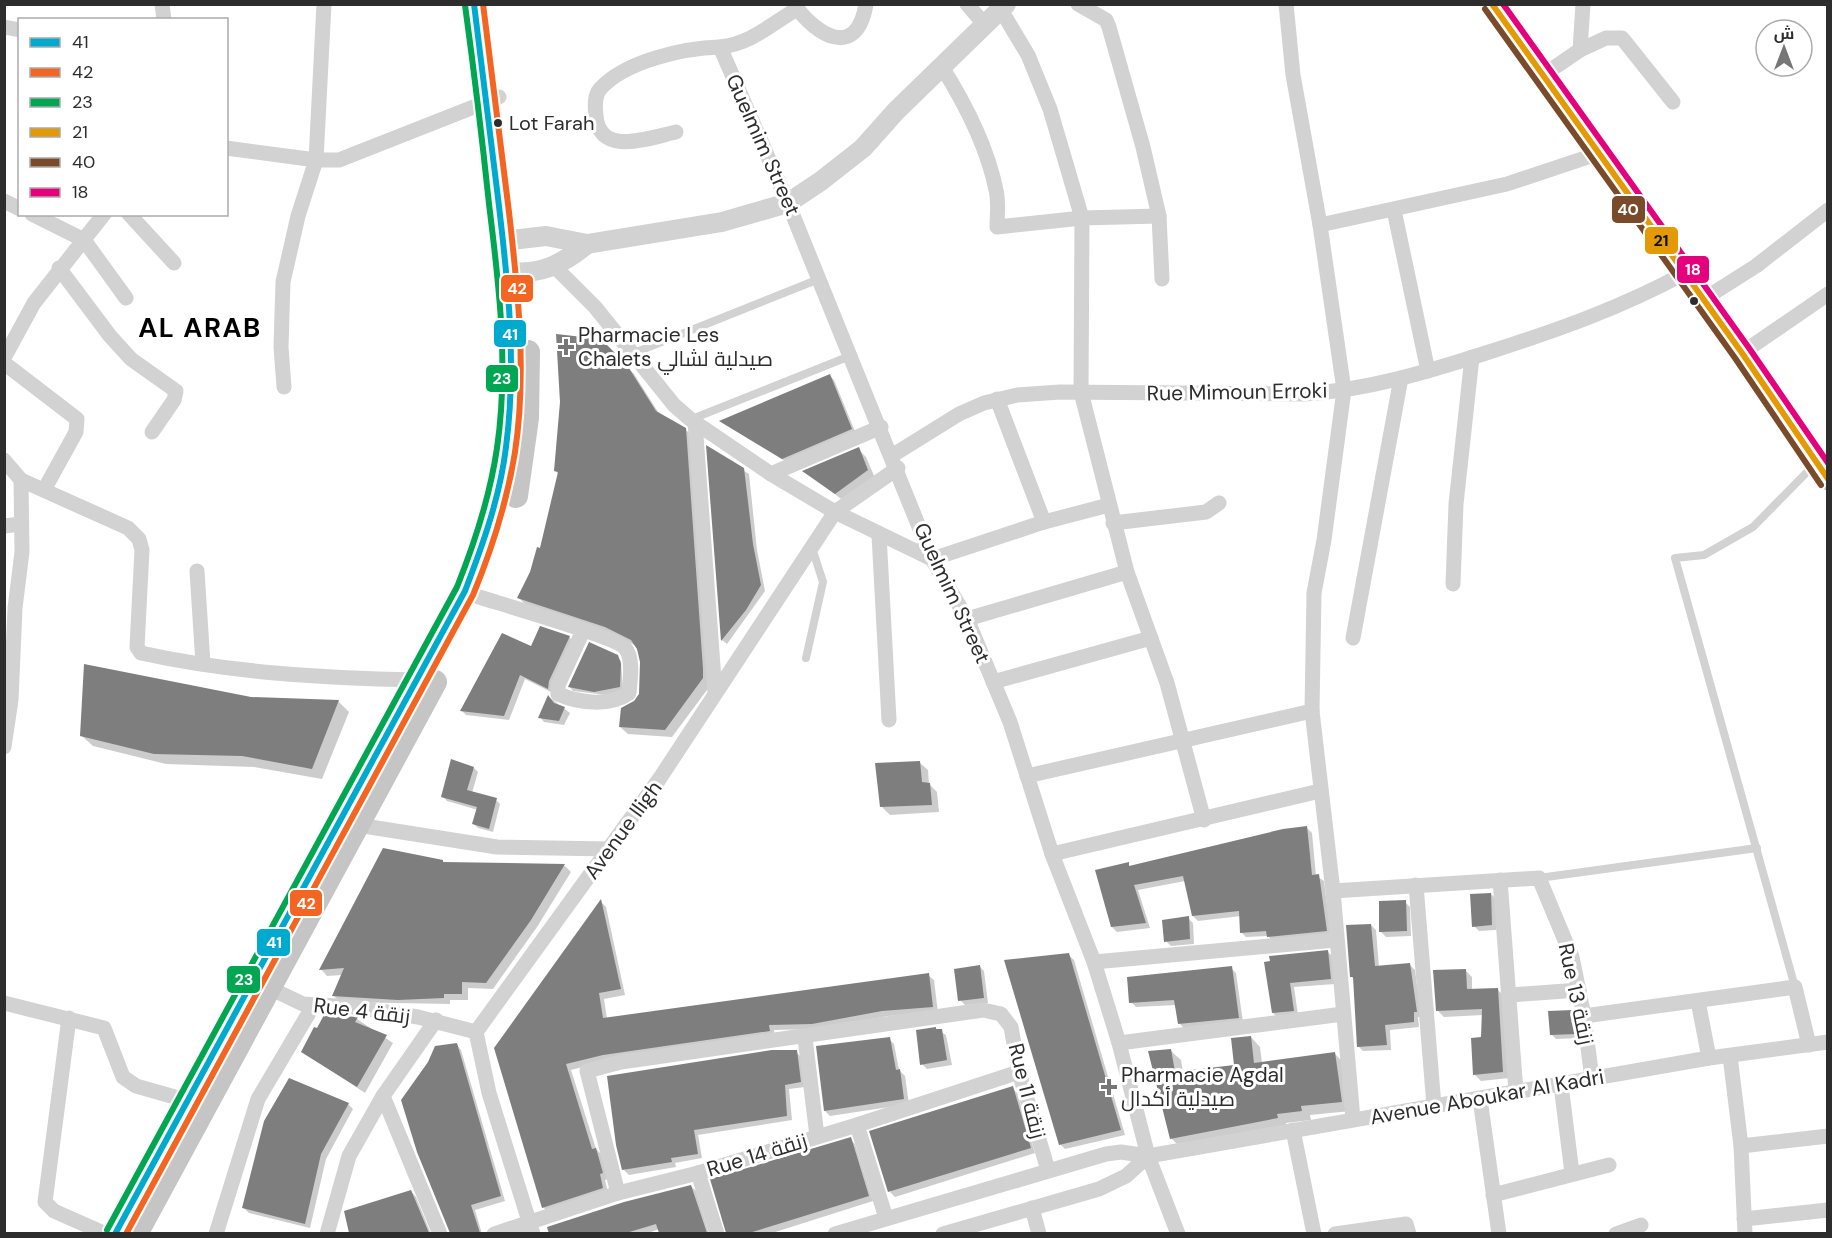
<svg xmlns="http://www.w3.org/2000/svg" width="1832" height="1238" font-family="'DM Sans',Cairo,sans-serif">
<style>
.shadow{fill:#0003}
.building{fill:#7e7e7e}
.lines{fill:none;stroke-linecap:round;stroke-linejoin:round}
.service{stroke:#d2d2d2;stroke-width:8}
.minor{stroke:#d2d2d2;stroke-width:15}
.tertiary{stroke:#d2d2d2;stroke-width:20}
.secondary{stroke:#cbcbcb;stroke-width:21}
.primary{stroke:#c5c5c5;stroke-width:24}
.bus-1-casing{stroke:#fff;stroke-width:10}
.bus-2-casing{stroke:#fff;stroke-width:10}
.bus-3-casing{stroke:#fff;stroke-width:10}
.bus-4-casing{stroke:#fff;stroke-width:10}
.bus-5-casing{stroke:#fff;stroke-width:10}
.bus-6-casing{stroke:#fff;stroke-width:10}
.bus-1{stroke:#00a9ce;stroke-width:6}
.bus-2{stroke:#f26522;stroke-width:6}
.bus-3{stroke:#00a651;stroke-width:6}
.bus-4{stroke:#e39a04;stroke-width:6}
.bus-5{stroke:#7a4b2a;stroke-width:6}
.bus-6{stroke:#e5007d;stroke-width:6}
.bus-dot{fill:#2d2d2d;stroke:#fff;stroke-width:2}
.poi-dot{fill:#767676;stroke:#fff;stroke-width:2}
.labels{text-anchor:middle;stroke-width:6;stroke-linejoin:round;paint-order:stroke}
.bus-label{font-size:20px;fill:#2d2d2d;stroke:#fff;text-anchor:start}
.street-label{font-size:21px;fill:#2d2d2d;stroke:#fff}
.poi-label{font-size:21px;fill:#2d2d2d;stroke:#fff;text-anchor:start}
.district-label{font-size:27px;font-weight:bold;letter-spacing:1.5px;fill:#000;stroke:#fff}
.line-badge{stroke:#fff;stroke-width:2}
.badge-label{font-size:16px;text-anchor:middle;font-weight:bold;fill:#fff}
.pale-badge-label{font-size:16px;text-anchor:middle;font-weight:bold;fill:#111}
</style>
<rect width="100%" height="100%" fill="#fff"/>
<g class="shadow">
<path d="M600,340L634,374L660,415L685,429L693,437L710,686L672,737L628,734L620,727L640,694L642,662L636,646L614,634L526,605L519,598L541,549L559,474L555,471Z"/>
<path d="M829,375L834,380L856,434L788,463L722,421Z"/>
<path d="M708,448L749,474L757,550L765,591L727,644L722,640Z"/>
<path d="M858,449L866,457L875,478L844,501L805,472Z"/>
<path d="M569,637L574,642L553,693L525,679L509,720L466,715L462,711L532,647Z"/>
<path d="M617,656L621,661L623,691L607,695L573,691L570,687Z"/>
<path d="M549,697L570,713L564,725L544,722L540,717Z"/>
<path d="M251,699L338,701L349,712L322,779L254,767L166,764L93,746L82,736Z"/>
<path d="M920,763L928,770L929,784L937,792L939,812L890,815L882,807Z"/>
<path d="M474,768L478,772L472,793L496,800L500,804L493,832L478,828L474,824L478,810L447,801L443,797Z"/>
<path d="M1307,828L1312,833L1316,876L1324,881L1331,936L1273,941L1268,936L1246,937L1241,932V916L1198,921L1193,916L1185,881L1138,890L1150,928L1117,932L1112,927L1128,864L1131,867Z"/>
<path d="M443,861L445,864L565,866L571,872L537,927L493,989L468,988V1000H450V1004L340,1002L334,996L342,975L327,976L321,969Z"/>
<path d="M1491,894L1496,899V930L1479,931L1474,926Z"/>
<path d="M601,902L606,907L625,995L604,999L607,1019L928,975L934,980L938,1013L888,1016L818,1029L774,1030L775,1036L610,1060L571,1070L596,1149L602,1155L608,1179L605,1180L608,1193L549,1213L543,1207L495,1048Z"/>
<path d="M1405,902L1410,907L1411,936L1386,937L1381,932Z"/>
<path d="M1188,918L1193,923L1194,944L1171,946L1166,941Z"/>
<path d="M1371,925L1376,930L1379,967L1410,965L1415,970L1421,1017H1418L1419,1027L1390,1030L1391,1050L1363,1051L1358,1046L1354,979L1352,977Z"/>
<path d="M1328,952L1333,957L1335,984L1294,987L1298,1015L1278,1018L1273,1013L1266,963Z"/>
<path d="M1068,955L1074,960L1125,1135L1065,1149L1060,1144Z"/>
<path d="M979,966L984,971L988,1003L965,1005L960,1000Z"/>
<path d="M1231,968L1236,973L1243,1022L1185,1029L1180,1024L1176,1005L1136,1007L1131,1002Z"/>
<path d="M1465,970L1472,977V990H1498L1504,996L1509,1078L1481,1081L1475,1075L1483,1039V1015L1444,1017L1438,1011Z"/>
<path d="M1572,1012L1577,1017L1581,1038L1556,1039L1551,1034Z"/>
<path d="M325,1017L357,1019L393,1043L365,1093L303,1052Z"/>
<path d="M935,1028L946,1035L952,1065L927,1069L922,1064Z"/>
<path d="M1251,1037L1260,1047L1262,1063L1335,1054L1345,1064L1351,1111L1310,1115L1311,1120L1286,1123V1128L1181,1148L1171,1138V1051L1181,1060L1183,1073L1236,1066Z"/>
<path d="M889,1039L894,1044L899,1070L905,1076L909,1104L830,1116L825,1111Z"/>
<path d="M456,1044L461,1050L505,1201L475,1210L482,1234H450Z"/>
<path d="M796,1052L801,1057L805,1087L789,1089L792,1120L698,1135L702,1158L675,1163L676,1167L629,1175L624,1170Z"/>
<path d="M1012,1088L1017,1093L1035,1153L895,1197L890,1192Z"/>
<path d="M348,1104L353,1109L326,1159L310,1228L249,1213L244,1208Z"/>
<path d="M850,1139L855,1144L873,1201L769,1234H728Z"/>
<path d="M691,1186L696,1191L709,1234H661L659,1229L646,1234H549L547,1228L624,1203Z"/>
<path d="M411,1191L416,1197L431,1234H351L345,1212Z"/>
</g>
<g class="building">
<path d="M556,334L601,339L627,365L656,411L686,428L703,669V678L665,730L619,727L621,708L634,701L639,694L640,662L637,649L631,640L605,627L517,598L530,572L537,547L540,548L558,472L554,471L560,402Z"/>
<path d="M830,374L852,429L782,459L719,421Z"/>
<path d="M706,445L744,468L753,544L761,585L746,610L721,641Z"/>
<path d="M859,447L868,470L835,494L802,471Z"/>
<path d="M540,626L570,636L549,681L548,689L520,675L504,716L460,711L502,633L531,646Z"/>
<path d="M589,642L618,655L621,664L620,687L594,692L568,687Z"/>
<path d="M84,664L251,697L339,700L312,769L242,756L154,754L80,736Z"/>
<path d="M548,695L554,703L565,707L559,721L538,718Z"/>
<path d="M451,759L474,767L467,790L497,798L489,829L472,824L477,807L441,797Z"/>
<path d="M920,761L922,782L930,783L932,805L880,807L875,763Z"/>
<path d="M1307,826L1312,875L1319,874L1327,931L1267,937L1266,931L1240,933L1239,911L1192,916L1183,876L1134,885L1146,923L1111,927L1095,870L1129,862V866L1283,829Z"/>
<path d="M383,848L443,860V862L565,864L531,920L486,983L462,982V994H444V998L398,1000L332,996L344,968L319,970Z"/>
<path d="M1491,893L1492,925L1472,927L1470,894Z"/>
<path d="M601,899L621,989L599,993L603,1018L929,973L933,1007L882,1011L812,1024L769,1025L770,1031L603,1055L566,1064L592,1149L596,1148L603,1173L600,1174L603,1188L542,1208L494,1048Z"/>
<path d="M1406,900L1407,931L1379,932V901Z"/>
<path d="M1189,916L1190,939L1164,942L1162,920Z"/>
<path d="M1371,924L1375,966L1410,963L1417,1012H1414V1022L1385,1025L1387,1045L1357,1047L1353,977H1350L1346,925Z"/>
<path d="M1328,950L1331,979L1290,983L1294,1011L1272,1013L1264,962L1270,961L1269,956Z"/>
<path d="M1069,953L1121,1130L1059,1145L1004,960Z"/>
<path d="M980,965L984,998L958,1001L954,969Z"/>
<path d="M1232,966L1239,1018L1178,1024L1174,1000L1129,1003L1127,977Z"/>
<path d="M1466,969L1467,989L1498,988L1503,1072L1473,1075L1471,1038L1481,1037L1482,1009L1436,1011L1433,970Z"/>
<path d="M1573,1010L1576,1034L1550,1035L1548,1011Z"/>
<path d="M324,1015L358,1017L355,1022L387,1035L357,1087L301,1052L314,1027L317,1028Z"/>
<path d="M936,1027V1029H942L947,1060L920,1065L916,1030Z"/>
<path d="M1251,1036L1254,1063L1335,1052L1342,1102L1301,1106L1302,1111L1277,1114L1278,1118L1170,1139L1148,1051L1171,1049L1175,1072L1234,1065L1231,1038Z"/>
<path d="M890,1037L896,1070L900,1069L904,1099L824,1111L816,1046Z"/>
<path d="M457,1043L501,1196L471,1205L480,1233H450L417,1152L401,1100L428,1062L435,1046Z"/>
<path d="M772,1050H797L801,1082L785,1085L787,1116L694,1130L698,1154L671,1158L672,1162L622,1170L616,1145L607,1076Z"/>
<path d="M289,1078L349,1103L321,1154L305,1224L242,1208L264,1121Z"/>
<path d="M1013,1086L1031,1148L888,1192L869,1131Z"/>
<path d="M851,1137L869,1196L749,1233H726L710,1179Z"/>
<path d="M691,1185L707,1233H659L656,1224L626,1233H549L547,1227L624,1202Z"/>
<path d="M411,1190L429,1233H349L344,1211Z"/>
</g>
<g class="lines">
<g class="service">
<path d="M634,353L819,279"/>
<path d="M692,419L850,356"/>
<path d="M806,658L823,582L812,548"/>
<path d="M1539,878L1757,848"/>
<path d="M1795,987L1675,558L1704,555L1753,527L1815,464"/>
</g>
<g class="minor">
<path d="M162,4L164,20"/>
<path d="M794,4C816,36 857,60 866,4"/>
<path d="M967,4L985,25"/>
<path d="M1078,4L1106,20L1109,27L1143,147L1159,216"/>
<path d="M1286,4L1293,75L1320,225L1344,390L1324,540L1314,593L1312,711L1333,891L1353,1119"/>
<path d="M797,9C771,24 751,44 720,47L788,203L932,559L967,619L1010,722L1052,854L1094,962L1119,1043L1148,1156L1178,1234"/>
<path d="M1001,10L1028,55L1050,109L1082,218L1081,392L1127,572L1167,683L1204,820"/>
<path d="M4,27L20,30"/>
<path d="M1580,50L1606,38H1622L1673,102"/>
<path d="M942,67C966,105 987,146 996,190C999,202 997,215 997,227L1082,218L1159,216L1162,279"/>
<path d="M1542,76L1580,50L1583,4"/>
<path d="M676,132C649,138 600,157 596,116C595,107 594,96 600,89C625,61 684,48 720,47"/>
<path d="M226,148L316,160H339L499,97"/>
<path d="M4,201L20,209"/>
<path d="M1394,210L1428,371"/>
<path d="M32,214L84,240L126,298"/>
<path d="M129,214L174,263"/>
<path d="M1320,225L1507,184L1597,154"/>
<path d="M555,267L595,307L674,405L690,419L771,474L835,512L932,559L1044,522L1109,505"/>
<path d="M59,268L110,336L131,359L176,391L174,400L152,432"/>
<path d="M1704,299L1756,266L1828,210"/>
<path d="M1742,353L1828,294"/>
<path d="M4,358L34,303L104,214"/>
<path d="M4,363L77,419L76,432L44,490"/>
<path d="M284,387L281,347L283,282L298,216L316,160L324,4"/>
<path d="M997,399L1044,522"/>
<path d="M695,422L715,693"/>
<path d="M893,455L959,414L984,403L1017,395L1060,392L1305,394C1367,390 1427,372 1486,353C1555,331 1621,308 1685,273"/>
<path d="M4,460L21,480L22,552L15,608L11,700L4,747"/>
<path d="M771,474L881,427"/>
<path d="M21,480L128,528L139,539L142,550L137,647L141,653C231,673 325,678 417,680"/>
<path d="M1113,523L1206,512L1219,503"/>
<path d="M4,526L21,524"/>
<path d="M879,535L889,720"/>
<path d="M197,571L203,664"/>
<path d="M1453,584L1456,504L1472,357"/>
<path d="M479,597C501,604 616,637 625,648C634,658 630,681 629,693C609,707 579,703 558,694V685L583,631"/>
<path d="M967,619L1127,572"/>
<path d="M1353,638L1401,378"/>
<path d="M993,682L1151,638"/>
<path d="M1027,776L1312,711"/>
<path d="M351,824L497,847L610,849"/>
<path d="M1052,854L1320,791"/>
<path d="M1500,880L1516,1092"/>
<path d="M1416,885L1434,1106"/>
<path d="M1333,891L1539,878L1572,957L1584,1016L1592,1079"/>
<path d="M1094,962L1336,940"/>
<path d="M263,985L303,1004L354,1007L418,1017L476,1032"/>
<path d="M1510,995L1579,990"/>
<path d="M1698,1001L1709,1058"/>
<path d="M4,1003L104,1028L123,1077L136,1086L189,1101"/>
<path d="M1584,1016L1795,987L1809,1045"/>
<path d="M69,1018L45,1202L54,1211L106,1234"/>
<path d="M805,1038L817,1136"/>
<path d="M1119,1043L1343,1014"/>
<path d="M1730,1056L1741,1146L1745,1234"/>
<path d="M1561,1085L1572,1173"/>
<path d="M383,1096L440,1234"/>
<path d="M1480,1099L1499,1234"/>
<path d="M857,1125L886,1218"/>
<path d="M1293,1130L1314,1234"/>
<path d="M1741,1146L1828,1136"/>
<path d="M698,1173L717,1234"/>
<path d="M618,1193L587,1071L621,1062L983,1010L1001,1014L1011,1027L1019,1072L1048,1170"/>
<path d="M1493,1195L1609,1165"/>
<path d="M1032,1208L1039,1234"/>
<path d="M1744,1219L1828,1210"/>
<path d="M216,1234L258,1099L313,1006"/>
<path d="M327,1234L349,1156L383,1096L436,1020"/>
<path d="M494,1234L618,1193L698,1173L857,1125L1019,1072"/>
<path d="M533,1234L489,1093L476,1032L660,778L835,512L898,468"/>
<path d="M835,1234L1106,1154L1121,1152L1148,1156L1709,1058L1828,1042"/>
<path d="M943,1234L1099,1189L1126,1176L1148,1156"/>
<path d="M1335,1234L1406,1224L1409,1234"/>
<path d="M1616,1234L1641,1225"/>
</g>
<g class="tertiary">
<path d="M503,241L546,236L587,244L722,222L788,203L821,181L863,148L896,111L1006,4"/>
<path d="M507,272C540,275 562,265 587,244"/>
</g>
<path class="secondary" d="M1492,4L1742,353L1828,480"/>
<g class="primary">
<path d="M516,496L527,418L528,352"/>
<path d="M115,1234L465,591C524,460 516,346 499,208C491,140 483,72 474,4"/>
<path d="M136,1234L435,682"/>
</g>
<g class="bus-1-casing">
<path id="bus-1" d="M115,1234L465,591C483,544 500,497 506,447C517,364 508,281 498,198C490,134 482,69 474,4"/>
</g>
<g class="bus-2-casing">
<path id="bus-2" d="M126,1234L473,595C492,549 507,502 515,452C527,373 518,291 509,212C501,143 492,74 483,4"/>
</g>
<g class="bus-3-casing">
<path id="bus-3" d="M107,1230L457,587C475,542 490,497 497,448C509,367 499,284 489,204C482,137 474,71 465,5"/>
</g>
<g class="bus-4-casing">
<path id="bus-4" d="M1492,4L1742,353L1828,479"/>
</g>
<g class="bus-5-casing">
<path id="bus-5" d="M1485,9L1735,358L1821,485"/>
</g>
<g class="bus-6-casing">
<path id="bus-6" d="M1503,4L1749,348L1828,463"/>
</g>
<use href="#bus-1" class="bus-1"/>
<use href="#bus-2" class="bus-2"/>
<use href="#bus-3" class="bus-3"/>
<use href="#bus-4" class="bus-4"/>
<use href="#bus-5" class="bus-5"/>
<use href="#bus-6" class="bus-6"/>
</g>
<g class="bus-dot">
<circle cx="498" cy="123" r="5"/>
<circle cx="1694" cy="301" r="5"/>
</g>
<g class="poi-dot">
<path d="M563 338h6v6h6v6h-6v6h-6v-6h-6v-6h6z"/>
<path d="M1106 1078h6v6h6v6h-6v6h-6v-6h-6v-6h6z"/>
</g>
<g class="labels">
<g class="bus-label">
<text x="509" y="130">Lot Farah</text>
</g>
<g class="street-label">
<text transform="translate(763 145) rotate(66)" y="7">Guelmim Street</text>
<text transform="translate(1237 392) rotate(-1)" y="7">Rue Mimoun Erroki</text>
<text transform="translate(952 593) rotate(65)" y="7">Guelmim Street</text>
<text transform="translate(623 830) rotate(-54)" y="7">Avenue Iligh</text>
<text transform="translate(1576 994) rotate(78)" y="7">Rue 13 زنقة</text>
<text transform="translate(362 1011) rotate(7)" y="7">Rue 4 زنقة</text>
<text transform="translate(1027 1091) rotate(76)" y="7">Rue 11 زنقة</text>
<text transform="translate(1487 1097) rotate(-10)" y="7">Avenue Aboukar Al Kadri</text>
<text transform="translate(757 1155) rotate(-17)" y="7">Rue 14 زنقة</text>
</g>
<g class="poi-label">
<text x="578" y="342">Pharmacie Les<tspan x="578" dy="24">Chalets صيدلية لشالي</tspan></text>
<text x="1121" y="1082">Pharmacie Agdal<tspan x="1121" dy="24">صيدلية أكدال</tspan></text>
</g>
<g class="district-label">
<text x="200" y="337">AL ARAB</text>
</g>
</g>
<g class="line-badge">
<rect x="1611" y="195" width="35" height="29" rx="6" fill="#7a4b2a"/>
<rect x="1644" y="226" width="35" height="29" rx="6" fill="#e39a04"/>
<rect x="1676" y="255" width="34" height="29" rx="6" fill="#e5007d"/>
<rect x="500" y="274" width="34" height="29" rx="6" fill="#f26522"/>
<rect x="493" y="319" width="34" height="29" rx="6" fill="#00a9ce"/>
<rect x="485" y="364" width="34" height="29" rx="6" fill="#00a651"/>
<rect x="289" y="889" width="34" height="28" rx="6" fill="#f26522"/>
<rect x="256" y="928" width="35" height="29" rx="6" fill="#00a9ce"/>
<rect x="226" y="965" width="35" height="29" rx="6" fill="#00a651"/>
</g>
<g class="badge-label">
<text x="1628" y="215">40</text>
<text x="1693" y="275">18</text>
<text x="517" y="294">42</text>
<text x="510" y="340">41</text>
<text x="502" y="384">23</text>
<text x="306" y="909">42</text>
<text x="274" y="948">41</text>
<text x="244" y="985">23</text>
</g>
<g class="pale-badge-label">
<text x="1661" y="246">21</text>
</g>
<rect width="1832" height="1238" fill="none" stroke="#2d2d2d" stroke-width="12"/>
<rect x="18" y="18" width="210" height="198" fill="#ffffff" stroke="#ababab" stroke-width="1.5"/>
<rect x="30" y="38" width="30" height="9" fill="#00a9ce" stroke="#ababab" stroke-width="1.5"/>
<text x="72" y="48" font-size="18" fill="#2d2d2d">41</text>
<rect x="30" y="68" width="30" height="9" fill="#f26522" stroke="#ababab" stroke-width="1.5"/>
<text x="72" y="78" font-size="18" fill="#2d2d2d">42</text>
<rect x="30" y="98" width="30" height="9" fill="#00a651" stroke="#ababab" stroke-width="1.5"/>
<text x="72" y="108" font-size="18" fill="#2d2d2d">23</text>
<rect x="30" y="128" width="30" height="9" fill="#e39a04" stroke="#ababab" stroke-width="1.5"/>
<text x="72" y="138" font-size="18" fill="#2d2d2d">21</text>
<rect x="30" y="158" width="30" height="9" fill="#7a4b2a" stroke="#ababab" stroke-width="1.5"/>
<text x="72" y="168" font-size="18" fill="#2d2d2d">40</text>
<rect x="30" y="188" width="30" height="9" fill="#e5007d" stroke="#ababab" stroke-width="1.5"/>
<text x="72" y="198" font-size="18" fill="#2d2d2d">18</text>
<g transform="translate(1784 48)"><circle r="28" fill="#ffffff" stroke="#ababab" stroke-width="1.5"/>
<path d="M0-4.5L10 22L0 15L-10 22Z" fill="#767676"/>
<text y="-9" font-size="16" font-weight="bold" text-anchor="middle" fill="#2d2d2d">ش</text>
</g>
</svg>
